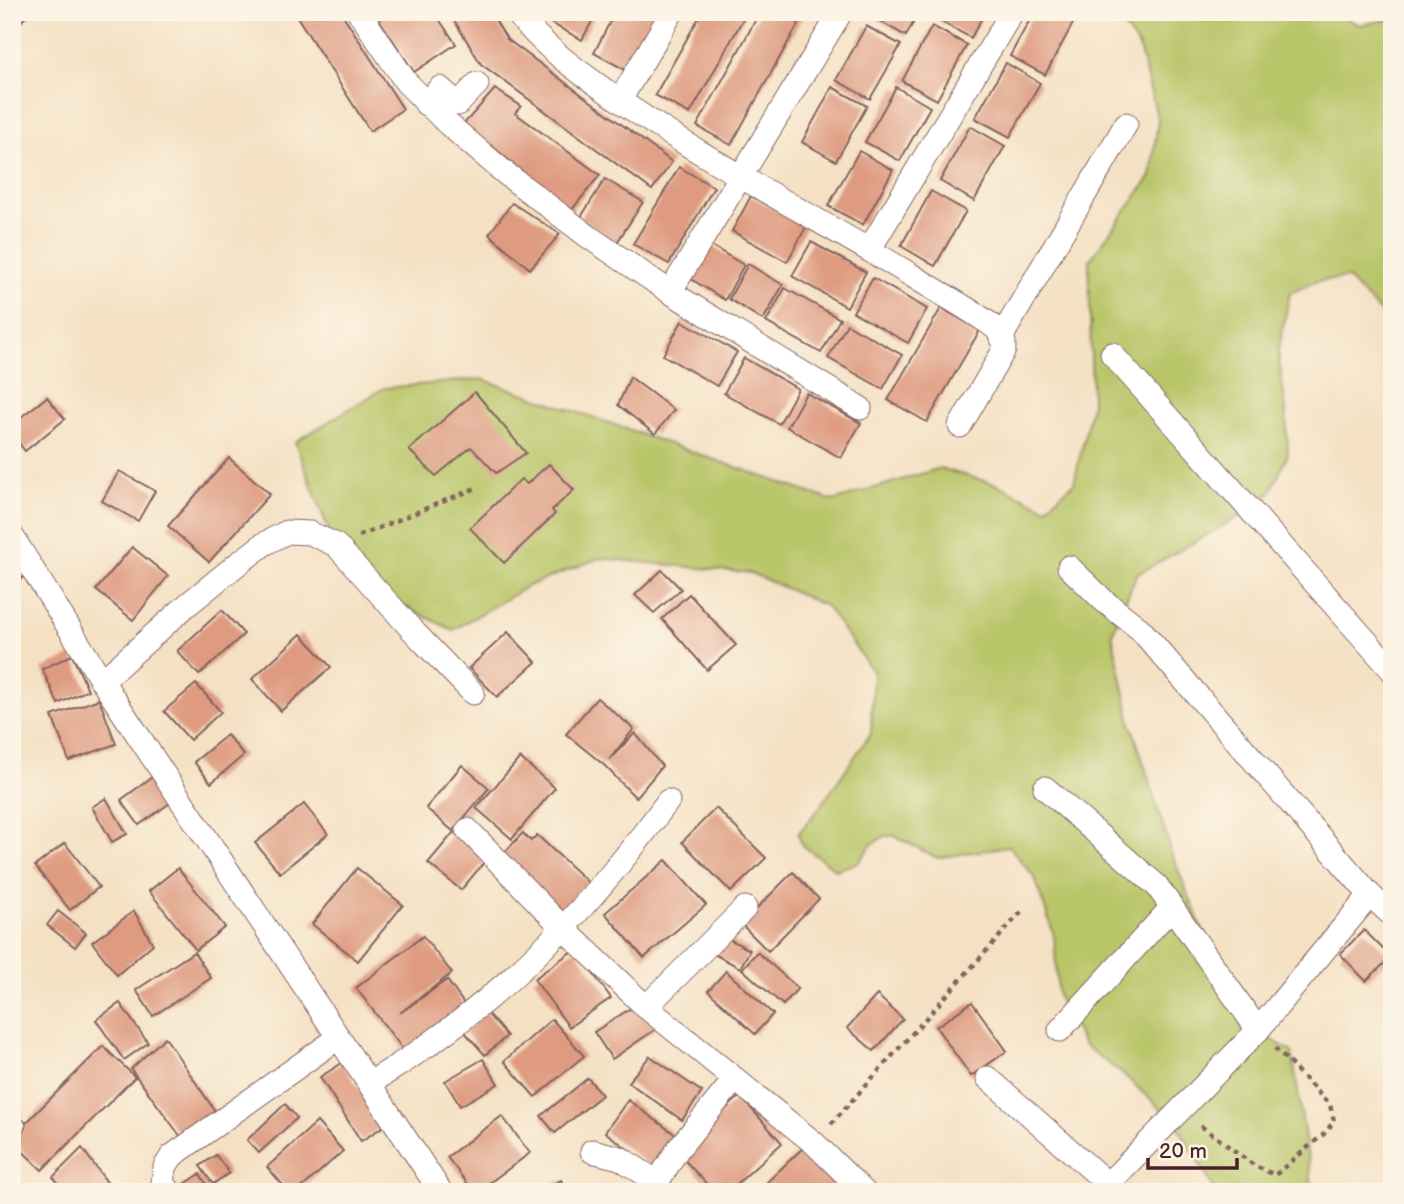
<svg xmlns="http://www.w3.org/2000/svg" width="1404" height="1204" font-family="'Balsamiq Sans',sans-serif">
<style>
.green{fill:#b8c567;stroke:#817249;stroke-width:2}
.building{fill:#de9b81}
.lines{fill:none;stroke-linecap:round;stroke-linejoin:round}
.lane-casing{stroke:#866361;stroke-width:15}
.street-casing{stroke:#866361;stroke-width:25}
.path{stroke:#866361;stroke-width:4.5;stroke-dasharray:5 5;stroke-linecap:butt}
.lane{stroke:#fff;stroke-width:12}
.street{stroke:#fff;stroke-width:23}
</style>
<rect width="100%" height="100%" fill="#fcf5e5"/>
<filter id="ink" filterUnits="userSpaceOnUse"><feTurbulence type="fractalNoise" baseFrequency=".0143" numOctaves="2"/><feDisplacementMap in="SourceGraphic" scale="14" xChannelSelector="R" yChannelSelector="G"/><feConvolveMatrix kernelMatrix="1 2 1 2 8 2 1 2 1" color-interpolation-filters="sRGB"/></filter>
<filter id="wash" filterUnits="userSpaceOnUse"><feTurbulence type="fractalNoise" baseFrequency=".00686" numOctaves="4" result="noise"/><feDisplacementMap in="SourceGraphic" scale="28" xChannelSelector="R" yChannelSelector="G"/><feGaussianBlur stdDeviation="1.57" result="paint"/><feColorMatrix in="noise" values="0 0 0 0 0 0 0 0 0 0 0 0 0 0 0 0 0 1.4 0 .05"/><feComposite in="paint" operator="in"/></filter>
<g filter="url(#wash)">
<rect width="100%" height="100%" fill="#f4e1c4"/>
<path class="green" d="M1113,12H1333L1359,25L1392,19V324L1347,278L1317,281L1290,293L1278,352L1286,411L1288,454L1271,492L1249,511L1136,575L1112,634L1131,723L1172,855L1231,1000L1263,1034L1292,1052L1313,1192H1216L1176,1123L1125,1076L1083,1044L1058,997L1054,935L1035,878L1009,846L937,858L895,836H885L872,844L858,863L836,870L802,845L798,834L820,807L871,733L873,672L826,606L751,573L599,558L528,586L453,630L389,599L329,531L295,442L384,388L482,379L833,501L940,468L998,485L1046,508L1074,483L1092,403L1089,261L1151,176L1158,120L1139,47Z"/>
<g id="blocks">
<g class="building">
<path d="M12,12H30L12,32Z"/>
<path d="M294,12H341L403,109L370,131Z"/>
<path d="M374,12H434L456,44L414,72Z"/>
<path d="M449,12H490L507,39L672,162L652,190L481,64Z"/>
<path d="M552,12H597L582,40L547,21Z"/>
<path d="M615,12H660L629,72L594,53Z"/>
<path d="M702,12H747L690,114L655,95Z"/>
<path d="M760,12H805L731,145L697,126Z"/>
<path d="M873,12H919L906,36L871,16Z"/>
<path d="M940,12H985L971,38L936,19Z"/>
<path d="M1034,12H1061L1075,20L1045,75L1010,56Z"/>
<path d="M866,26L901,45L870,99L836,80Z"/>
<path d="M932,26L967,45L937,100L902,81Z"/>
<path d="M1006,63L1040,83L1010,137L975,118Z"/>
<path d="M832,87L867,106L836,161L802,142Z"/>
<path d="M896,87L930,107L900,161L865,142Z"/>
<path d="M495,89L521,106L515,113L600,175L570,212L492,146L490,148L461,127Z"/>
<path d="M970,126L1005,146L974,201L940,181Z"/>
<path d="M859,151L893,170L863,225L828,206Z"/>
<path d="M679,167L714,187L669,264L633,244Z"/>
<path d="M605,179L643,202L616,244L581,217Z"/>
<path d="M931,191L966,211L935,266L901,246Z"/>
<path d="M751,196L806,227L787,262L732,231Z"/>
<path d="M512,203L560,234L530,269L489,234Z"/>
<path d="M811,242L866,272L847,307L792,276Z"/>
<path d="M710,245L744,265L725,300L691,279Z"/>
<path d="M748,264L783,285L763,320L729,299Z"/>
<path d="M873,278L927,309L908,343L853,312Z"/>
<path d="M785,288L840,319L821,353L766,322Z"/>
<path d="M941,308L980,330L927,422L888,400Z"/>
<path d="M682,321L737,352L717,386L663,355Z"/>
<path d="M847,324L902,355L883,389L828,358Z"/>
<path d="M744,358L798,389L779,424L724,393Z"/>
<path d="M630,377L674,410L655,434L618,405Z"/>
<path d="M475,392L526,453L496,473L471,447L436,476L409,450Z"/>
<path d="M806,393L861,423L841,458L787,427Z"/>
<path d="M47,397L65,419L25,451L12,434V424Z"/>
<path d="M229,458L270,494L209,562L168,526Z"/>
<path d="M549,464L574,490L552,510L555,514L504,563L470,528L521,479L527,484Z"/>
<path d="M119,471L155,491L138,521L102,501Z"/>
<path d="M132,547L168,576L133,620L96,590Z"/>
<path d="M12,553L30,571L12,587Z"/>
<path d="M662,570L681,589L654,613L635,595Z"/>
<path d="M689,594L736,645L707,670L662,619Z"/>
<path d="M222,610L244,634L199,675L177,651Z"/>
<path d="M508,632L536,662L497,697L469,668Z"/>
<path d="M301,634L331,667L281,711L252,679Z"/>
<path d="M72,655L88,690L58,704L42,669Z"/>
<path d="M196,684L221,712L190,740L164,711Z"/>
<path d="M597,698L634,729L609,760L635,733L662,766L636,798L604,765L566,734Z"/>
<path d="M99,699L116,744L69,761L52,716Z"/>
<path d="M227,735L244,755L211,783L194,762Z"/>
<path d="M520,758L555,788L512,839L476,808Z"/>
<path d="M462,765L489,788L453,831L426,808Z"/>
<path d="M152,777L170,803L139,825L121,800Z"/>
<path d="M106,798L127,834L112,842L92,807Z"/>
<path d="M304,804L328,834L280,873L255,843Z"/>
<path d="M716,808L766,858L731,892L682,842Z"/>
<path d="M454,832L487,859L461,890L428,863Z"/>
<path d="M523,833L531,841L537,835L592,886L565,915L501,856Z"/>
<path d="M65,843L99,887L70,910L35,866Z"/>
<path d="M666,860L706,905L644,958L605,913Z"/>
<path d="M178,868L225,927L196,950L149,891Z"/>
<path d="M357,868L403,905L358,961L312,924Z"/>
<path d="M793,872L819,899L768,951L741,924Z"/>
<path d="M58,911L86,933L75,947L47,925Z"/>
<path d="M134,911L153,944L117,975L92,942Z"/>
<path d="M1364,930L1391,957L1366,981L1340,954Z"/>
<path d="M423,936L452,973L400,1013L447,980L467,1008L405,1052L356,988Z"/>
<path d="M723,936L750,950L740,968L714,954Z"/>
<path d="M575,949L611,998L569,1027L534,979Z"/>
<path d="M194,952L211,978L153,1016L136,990Z"/>
<path d="M757,952L798,988L783,1005L742,969Z"/>
<path d="M726,971L773,1014L755,1034L708,991Z"/>
<path d="M877,995L903,1019L874,1051L847,1028Z"/>
<path d="M972,1002L1007,1051L971,1076L936,1027Z"/>
<path d="M120,1003L148,1043L124,1060L96,1020Z"/>
<path d="M639,1003L656,1029L612,1059L594,1032Z"/>
<path d="M486,1012L507,1036L485,1055L464,1031Z"/>
<path d="M552,1019L584,1056L535,1097L504,1061Z"/>
<path d="M165,1037L217,1114L181,1137L131,1069Z"/>
<path d="M103,1046L135,1077L42,1170L12,1141V1137Z"/>
<path d="M650,1056L702,1092L682,1120L628,1082Z"/>
<path d="M483,1059L498,1084L460,1106L445,1081Z"/>
<path d="M342,1063L384,1126L361,1141L320,1077Z"/>
<path d="M588,1078L602,1095L555,1133L541,1116Z"/>
<path d="M740,1096L782,1143L728,1192H714L678,1153Z"/>
<path d="M628,1100L680,1138L656,1170L605,1132Z"/>
<path d="M285,1104L297,1118L259,1153L247,1140Z"/>
<path d="M502,1116L530,1153L477,1192H474L447,1157Z"/>
<path d="M317,1122L343,1151L297,1192H289L267,1167Z"/>
<path d="M808,1143L854,1192H772L765,1184Z"/>
<path d="M82,1148L114,1192H66L53,1177Z"/>
<path d="M216,1155L229,1173L213,1184L200,1166Z"/>
<path d="M12,1173L31,1192H12Z"/>
<path d="M200,1174L211,1192H182L179,1188Z"/>
<path d="M561,1180L567,1192H536Z"/>
</g>
</g>
</g>
<g filter="url(#ink)">
<use href="#blocks" fill-opacity="0" stroke="#866361" stroke-width="2"/>
<g class="lines">
<g class="lane-casing">
<path id="lane" d="M12,1132L19,1125"/>
</g>
<g class="street-casing">
<g id="street">
<path d="M359,12L406,82L448,124L505,173L589,237L670,292L860,408"/>
<path d="M516,12C546,51 589,79 629,107C722,170 821,220 916,278C943,295 972,310 997,329L1004,342V350L960,426"/>
<path d="M620,100L672,12"/>
<path d="M426,104L440,88L458,104L477,84"/>
<path d="M869,250L1012,12"/>
<path d="M670,292L841,12"/>
<path d="M1002,336L1126,124"/>
<path d="M1112,354L1392,670"/>
<path d="M12,536L102,681"/>
<path d="M1069,567L1104,601L1140,629L1370,895L1392,915"/>
<path d="M1045,788L1157,886L1258,1030"/>
<path d="M468,830L564,929L646,1007L814,1143L864,1192"/>
<path d="M646,1007L745,908"/>
<path d="M1060,1030L1172,907"/>
<path d="M988,1078L1117,1192"/>
<path d="M370,1083C493,1009 584,916 668,801"/>
<path d="M592,1151L620,1158L657,1182"/>
<path d="M1109,1183L1258,1030L1370,895"/>
<path d="M170,1192L163,1182L165,1167L172,1156L338,1038"/>
<path d="M441,1192L102,681L187,605L235,566L264,544L287,532L310,533L336,545L416,634L473,693"/>
<path d="M651,1192L678,1149L735,1079"/>
</g>
</g>
<g class="path">
<path d="M359,536L476,488"/>
<path d="M831,1124L1024,909"/>
<path d="M1201,1126L1255,1166L1275,1175L1325,1133L1334,1121L1330,1105L1275,1048"/>
</g>
<use href="#lane" class="lane"/>
<use href="#street" class="street"/>
</g>
</g>
<rect width="1404" height="1204" fill="none" stroke="#fcf5e5" stroke-width="42"/>
<path d="M1148 1158v10h89v-10" fill="none" stroke="#4a1f2b" stroke-width="3.5"/>
<text x="1159" y="1158" font-size="21" fill="#4a1f2b" stroke="#fcf5e5" stroke-width="5" paint-order="stroke">20 m</text>
</svg>
